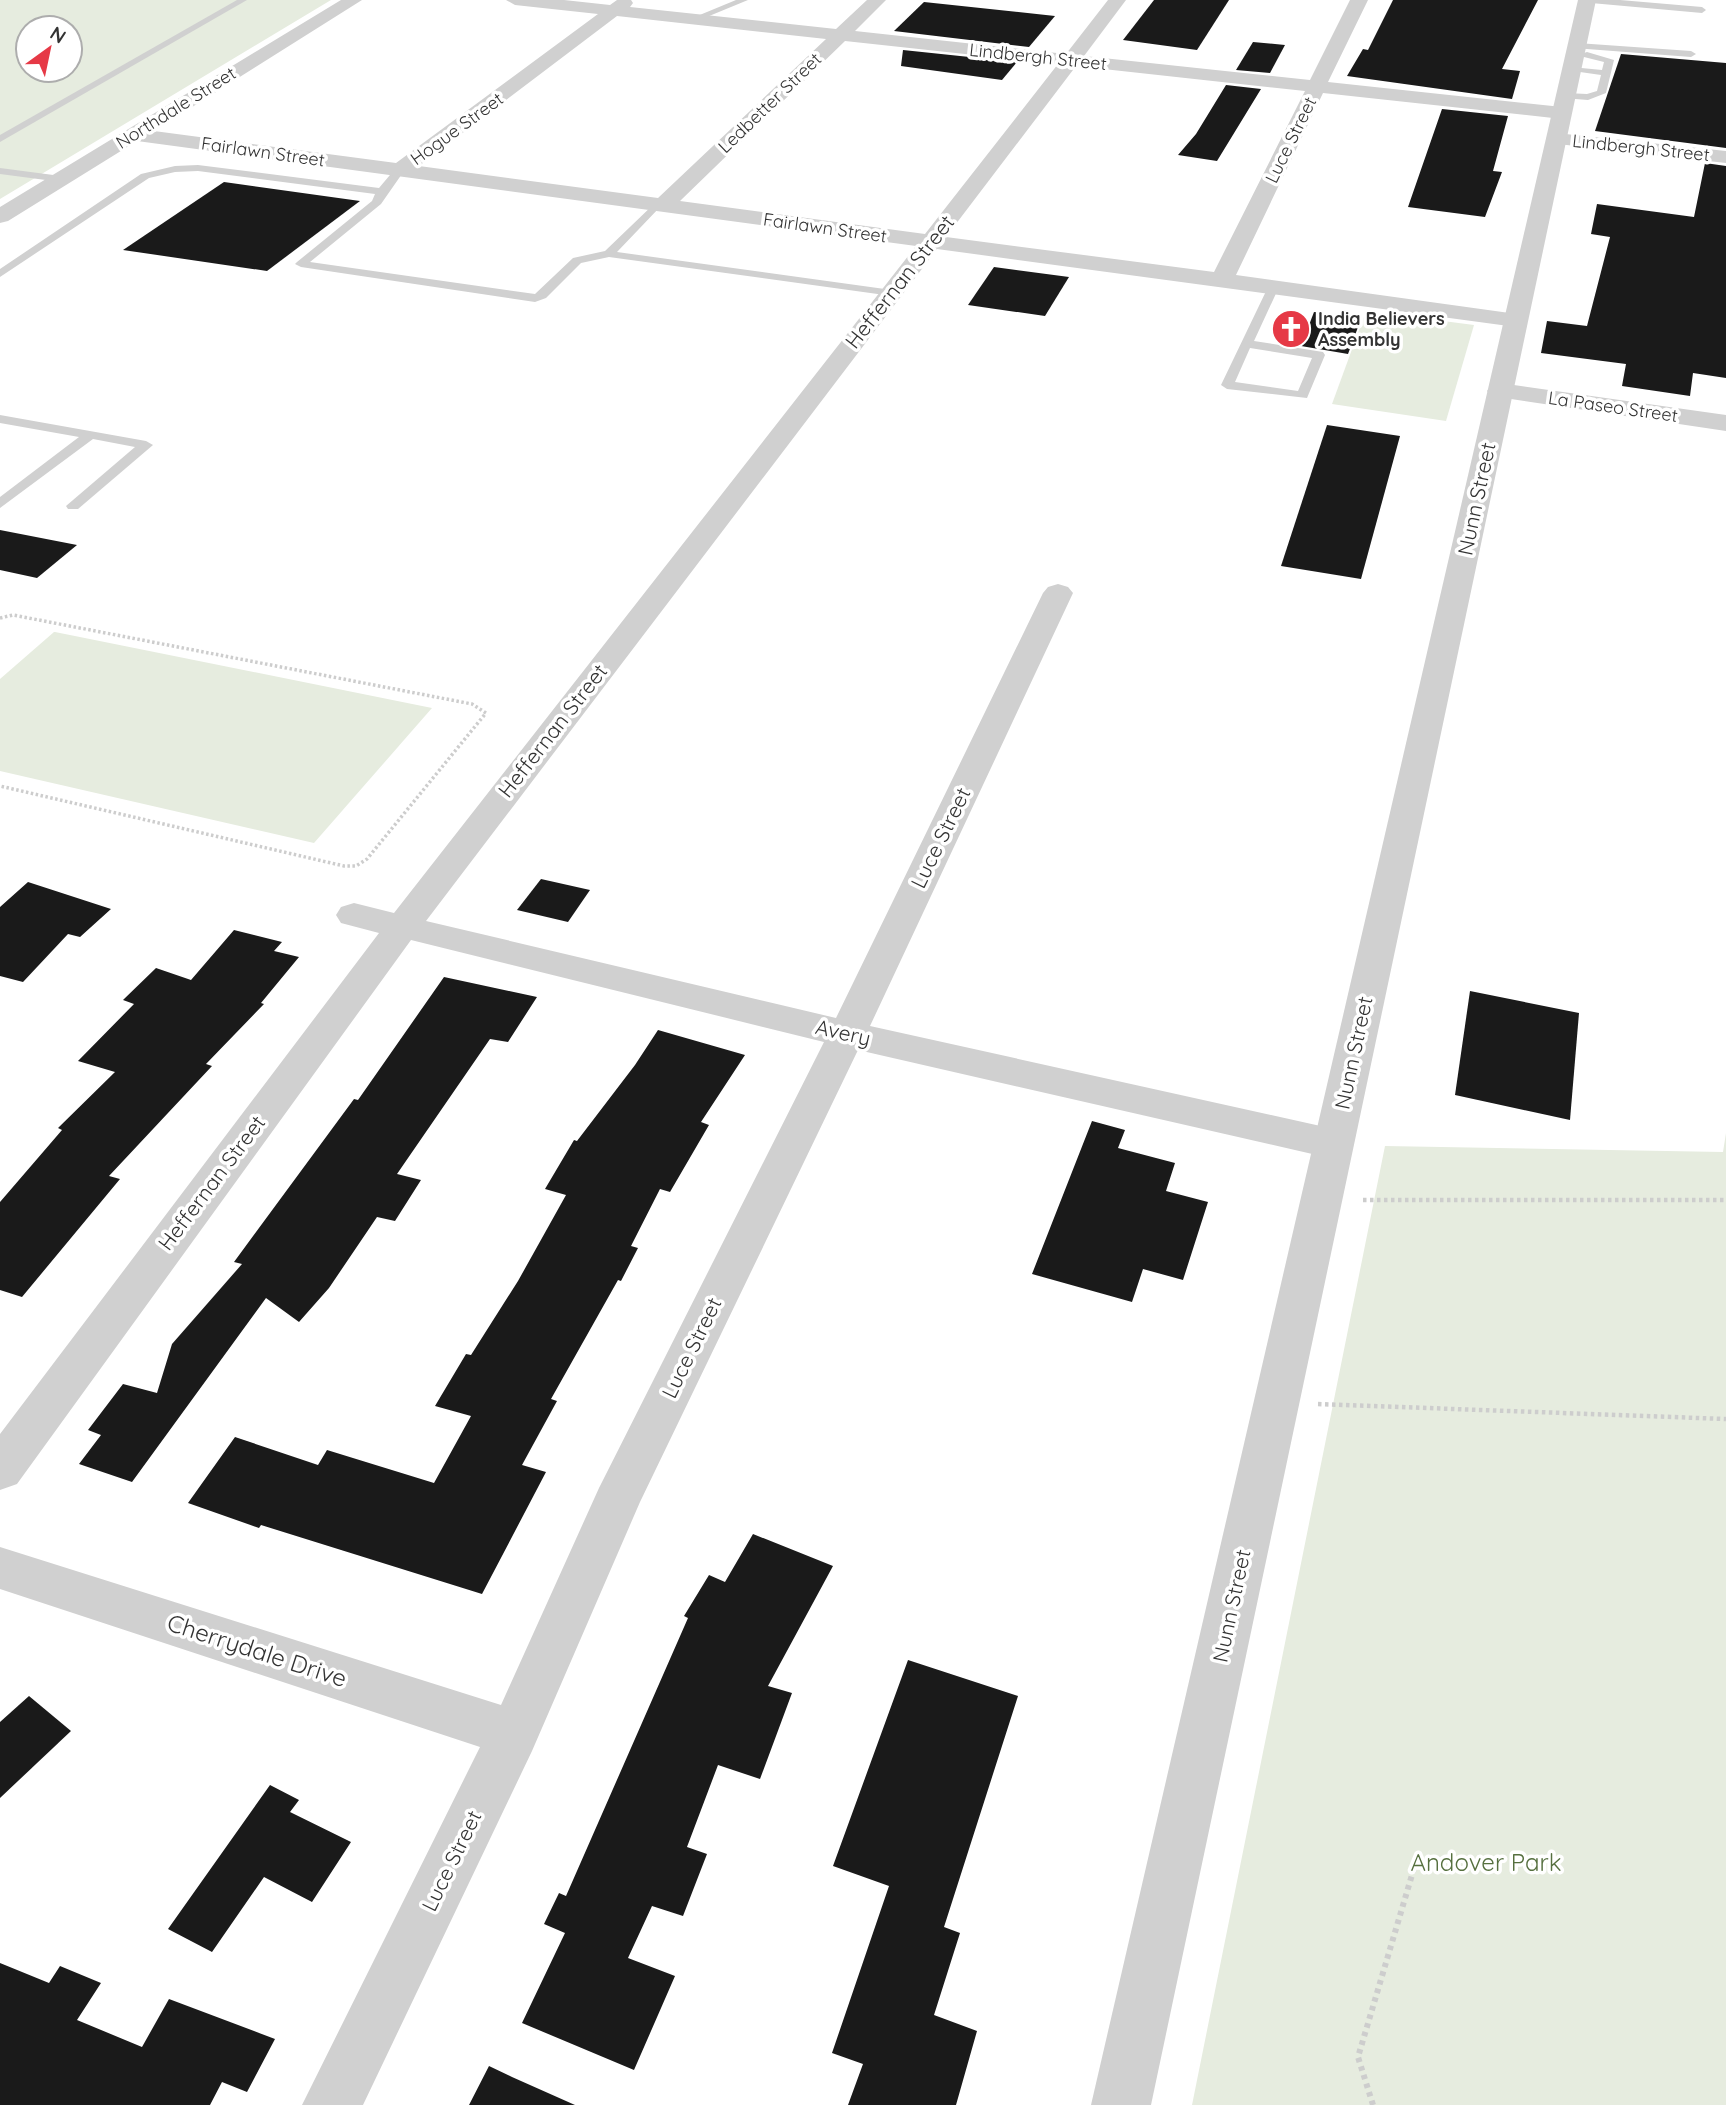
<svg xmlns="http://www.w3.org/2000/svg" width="1726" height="2105" font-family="Quicksand,sans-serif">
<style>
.green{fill:#e6ecdf;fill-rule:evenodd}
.building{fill:#1a1a1a}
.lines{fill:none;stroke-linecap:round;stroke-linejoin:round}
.path-far2{stroke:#cdcdcd;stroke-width:3.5;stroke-dasharray:2.5 2.5;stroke-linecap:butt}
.path-far1{stroke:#cdcdcd;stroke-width:4.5;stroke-dasharray:3.5 3.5;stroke-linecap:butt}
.path{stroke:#cdcdcd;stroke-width:6;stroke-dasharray:4.5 4.5;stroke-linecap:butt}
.service{fill:#d0d0d0;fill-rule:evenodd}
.minor{fill:#d0d0d0;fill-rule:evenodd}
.tertiary{fill:#d0d0d0;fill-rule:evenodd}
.labels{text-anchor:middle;stroke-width:7;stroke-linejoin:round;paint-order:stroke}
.far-street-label{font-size:18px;fill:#333;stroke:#fff}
.far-poi-label{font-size:18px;font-weight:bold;fill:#333;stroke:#fff;text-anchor:start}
.street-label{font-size:21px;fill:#333;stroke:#fff}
.near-street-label{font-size:24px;fill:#333;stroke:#fff}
.near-park-label{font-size:24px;fill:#56703f;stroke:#fff}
</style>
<rect width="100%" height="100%" fill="#fff"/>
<g class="green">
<path d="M0,0H331L0,199ZM28,28H70V70H28Z"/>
<path d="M1366,311L1474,325L1446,421L1332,404Z"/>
<path d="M54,632H55L432,708L314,843L0,771V679Z"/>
<path d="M1726,1133V2105H1192L1385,1146L1723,1152Z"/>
</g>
<g class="building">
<path d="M1154,0H1229L1197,50L1123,40Z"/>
<path d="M1393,0H1538L1502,69L1520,71L1512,99L1347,76L1363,49L1368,50Z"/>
<path d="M924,2L1055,16L1029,47L894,31Z"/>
<path d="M1253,42L1285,45L1270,73L1236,70Z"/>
<path d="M903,50L1017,62L1002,80L901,66Z"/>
<path d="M1621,54L1726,63V148L1595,131Z"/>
<path d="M1226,85L1261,89L1217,161L1178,155L1196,134Z"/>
<path d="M1442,109L1508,116L1493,171L1502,172L1485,217L1408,207Z"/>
<path d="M1705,163L1726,166V378L1693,373L1690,396L1622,386L1626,364L1541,353L1547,321L1587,326L1610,237L1591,234L1597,204L1694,217Z"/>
<path d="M224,182L360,201L267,271L123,250Z"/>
<path d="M994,267L1069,277L1045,316L968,305Z"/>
<path d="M1314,312L1361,319L1348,354L1301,346Z"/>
<path d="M1327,425L1400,436L1361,579L1281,566Z"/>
<path d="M0,530L77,545L37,578L0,570Z"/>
<path d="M541,879L590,890L568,922L517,910Z"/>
<path d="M28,882L111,909L80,937L68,934L23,982L0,976V907Z"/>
<path d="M234,930L282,942L274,951L299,957L261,1003L264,1004L206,1064L212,1066L109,1176L120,1179L22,1297L0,1290V1202L62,1130L58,1128L115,1072L78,1061L134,1004L123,1000L156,968L191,980Z"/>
<path d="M444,977L537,997L508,1042L490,1039L397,1174L421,1180L395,1221L377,1217L329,1288L299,1322L266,1298L132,1482L79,1464L101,1435L88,1430L123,1384L157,1393L172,1344L242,1264L234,1262L354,1099L358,1100Z"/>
<path d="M1470,991L1579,1013L1570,1120L1455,1095Z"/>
<path d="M658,1030L745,1055L701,1122L709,1125L670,1192L660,1189L631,1246L638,1248L621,1281L618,1280L551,1399L557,1401L522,1465L546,1472L482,1594L261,1525L259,1528L188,1503L235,1437L318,1465L327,1450L434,1483L471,1416L435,1406L466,1354L471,1355L518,1281L566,1195L545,1189L574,1140L577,1141L635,1065Z"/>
<path d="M1092,1121L1125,1130L1118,1148L1175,1163L1166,1191L1208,1202L1183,1280L1143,1269L1132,1302L1032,1274Z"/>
<path d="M753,1534L833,1566L768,1686L792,1693L760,1779L718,1765L687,1847L707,1854L683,1916L652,1906L628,1958L675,1976L634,2070L522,2023L565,1933L544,1924L559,1893L566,1896L688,1618L684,1616L709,1575L725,1582Z"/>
<path d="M908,1660L1018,1696L944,1927L960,1933L934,2015L977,2031L956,2105H848L863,2064L832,2053L889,1886L833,1866Z"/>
<path d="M29,1696L71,1731L0,1798V1722Z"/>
<path d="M270,1785L299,1800L290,1812L351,1842L312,1902L264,1877L212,1952L168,1929Z"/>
<path d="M0,1963L49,1983L60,1966L101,1983L77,2020L142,2047L169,1999L275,2039L247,2092L222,2082L210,2105H0Z"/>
<path d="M489,2066L512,2077L575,2105H469Z"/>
</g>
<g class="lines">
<path class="path-far2" d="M0,618L13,615L472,704L486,713L367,859L356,866H344L0,786"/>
<g class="path-far1">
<path d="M1363,1200H1726"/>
<path d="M1318,1404L1726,1419"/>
</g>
<path class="path" d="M1373,2105L1358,2057L1417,1858"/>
<g class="service">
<path d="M237,0H247L0,142V135Z"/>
<path d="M736,0H748L697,21L690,19Z"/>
<path d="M1587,0H1620L1702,7L1706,10L1702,13L1591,3Z"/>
<path d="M1577,43L1691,51L1696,54L1691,57L1574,48V44Z"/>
<path d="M1587,52L1614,60L1606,93L1588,100L1563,98V94L1566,93L1587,94L1597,91L1601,75L1566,70L1571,67L1602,70L1604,62L1584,57V53Z"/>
<path d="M198,165L379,188L395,169H403L404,171L381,204L310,262L535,294L573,258L605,251L656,202L661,205L660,207L617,252L892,290L898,293L892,296L609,257L581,263L546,298L535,302L301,267L295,264L297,262L372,201L375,194L198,171L175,172L149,178L0,277V269L141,174L175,166Z"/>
<path d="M0,168L61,176L66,179L61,182L0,174Z"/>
<path d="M1269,285L1279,287L1254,341L1323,352L1325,355L1307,398L1227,389L1221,385ZM1250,348L1312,358L1298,391L1235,382Z"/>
<path d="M0,415L146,441L153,445L78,509H68L66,506L135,447L93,439L0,508V497L79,437L0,423Z"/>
</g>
<g class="minor">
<path d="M341,0H362L154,131L396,163L598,14L515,5L506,0H564L610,5L617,0H631L633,3L630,7L836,29L867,0H886L855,31L1066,54L1108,0H1126L1084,56L1310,80L1350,0H1368L1328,82L1562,107L1569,109L1572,113L1569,117L1562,119L1323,93L1236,275L1524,315L1528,320L1524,325L1516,327L937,249L426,921L836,1018L1043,593L1048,587L1058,584L1068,587L1073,593L870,1026L1334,1129L1348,1134L1354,1144L1348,1154L1334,1159L858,1050L640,1502L532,1751L363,2105H302L480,1747L0,1589V1547L501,1705L599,1488L824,1042L411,940L17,1484L0,1490V1434L379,933L341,923L336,915L341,907L354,903L394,913L916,246L137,141L8,221L0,223V207ZM617,16L826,39L658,198L419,166ZM845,41L1058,64L925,234L680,201ZM1076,66L1305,91L1214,272L946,237Z"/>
<path d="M1556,133L1726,151V163L1549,143L1546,139L1549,135Z"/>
<path d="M1500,383L1726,415V431L1491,396L1487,391L1491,386Z"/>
</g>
<path class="tertiary" d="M1578,0H1596L1151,2105H1091Z"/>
</g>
<defs>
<g id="church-disc" transform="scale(2.0125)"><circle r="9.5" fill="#e63946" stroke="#fff"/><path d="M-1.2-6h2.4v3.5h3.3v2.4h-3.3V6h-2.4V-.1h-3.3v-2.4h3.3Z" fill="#fff"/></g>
</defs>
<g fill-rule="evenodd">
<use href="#church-disc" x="1291" y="329"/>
</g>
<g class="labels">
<g class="far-street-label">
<text transform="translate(1038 57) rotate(6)" y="6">Lindbergh Street</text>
<text transform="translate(770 103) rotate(-44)" y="6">Ledbetter Street</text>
<text transform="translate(176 108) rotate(-32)" y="6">Northdale Street</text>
<text transform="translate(457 129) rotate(-36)" y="6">Hogue Street</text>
<text transform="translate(1291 140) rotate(-64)" y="6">Luce Street</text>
<text transform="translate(1641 148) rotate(6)" y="6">Lindbergh Street</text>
<text transform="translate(263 152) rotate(8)" y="6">Fairlawn Street</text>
<text transform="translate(825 228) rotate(8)" y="6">Fairlawn Street</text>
<text transform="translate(1613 407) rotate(8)" y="6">La Paseo Street</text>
</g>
<g class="far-poi-label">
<text x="1318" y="325">India Believers<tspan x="1318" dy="21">Assembly</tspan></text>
</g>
<g class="street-label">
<text transform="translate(900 282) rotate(-52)" y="7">Heffernan Street</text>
<text transform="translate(1477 499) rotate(-78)" y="7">Nunn Street</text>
<text transform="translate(553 731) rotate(-52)" y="7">Heffernan Street</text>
<text transform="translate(941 838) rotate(-64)" y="7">Luce Street</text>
<text transform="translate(843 1033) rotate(13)" y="7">Avery</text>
<text transform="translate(1354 1053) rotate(-78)" y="7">Nunn Street</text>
<text transform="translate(212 1183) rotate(-53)" y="7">Heffernan Street</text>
<text transform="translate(692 1348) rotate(-64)" y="7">Luce Street</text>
<text transform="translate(1232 1606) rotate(-78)" y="7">Nunn Street</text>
<text transform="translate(452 1861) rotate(-64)" y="7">Luce Street</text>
</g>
<g class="near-street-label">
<text transform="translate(257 1651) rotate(18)" y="8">Cherrydale Drive</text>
</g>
<g class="near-park-label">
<text x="1486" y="1871">Andover Park</text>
</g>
</g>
<g transform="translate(49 49) rotate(33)"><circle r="33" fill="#ffffff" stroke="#adadad" stroke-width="2"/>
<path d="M0-5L12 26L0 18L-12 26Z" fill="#e63946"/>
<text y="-10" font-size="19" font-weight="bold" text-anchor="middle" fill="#333333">N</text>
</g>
</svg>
